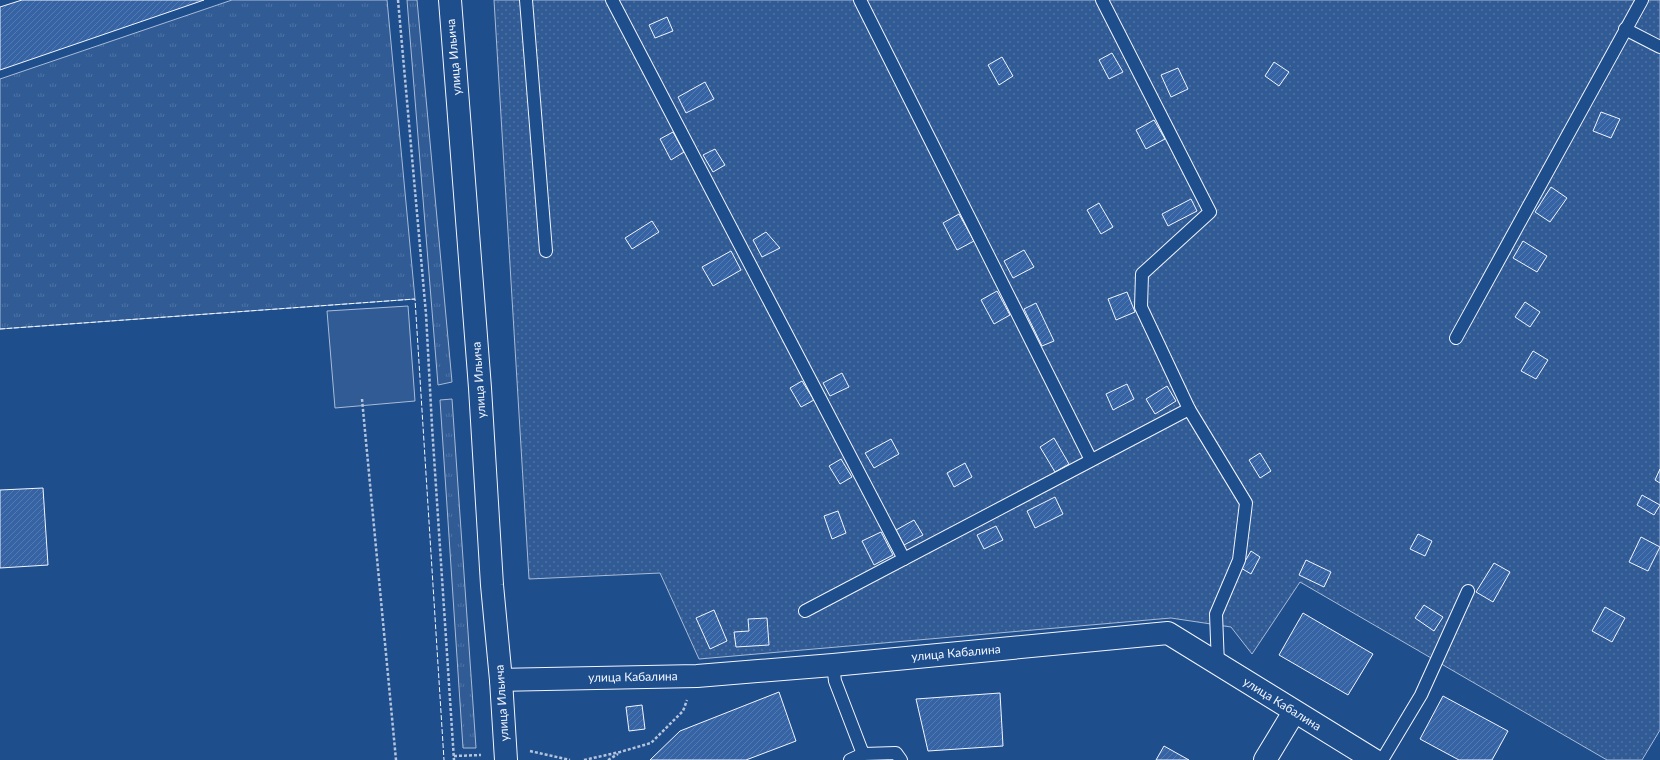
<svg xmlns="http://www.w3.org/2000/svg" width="1660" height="760" font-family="Lato,sans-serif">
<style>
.grass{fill:url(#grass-tufts);stroke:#a8bbd7}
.garden{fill:url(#garden-dots);stroke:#a8bbd7}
.built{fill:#305b95;stroke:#a8bbd7}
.building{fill:url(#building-hatch);stroke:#f2f6ff}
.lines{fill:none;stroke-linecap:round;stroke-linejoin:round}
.lane-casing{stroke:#f2f6ff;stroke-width:14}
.street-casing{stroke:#f2f6ff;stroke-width:24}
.secondary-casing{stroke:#f2f6ff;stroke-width:24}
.path{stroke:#b3c4dc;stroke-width:2.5;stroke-dasharray:3 2;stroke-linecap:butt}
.lane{stroke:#1f4e8c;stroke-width:12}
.street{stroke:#1f4e8c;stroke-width:22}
.secondary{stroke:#1f4e8c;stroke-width:22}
.fence{stroke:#f2f6ff;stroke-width:1;stroke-dasharray:5 2;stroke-linecap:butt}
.labels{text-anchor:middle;stroke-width:3;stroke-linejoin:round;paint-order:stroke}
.street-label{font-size:12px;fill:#f2f6ff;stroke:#1f4e8c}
</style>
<defs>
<pattern id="grass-tufts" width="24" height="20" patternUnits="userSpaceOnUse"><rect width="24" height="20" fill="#305b95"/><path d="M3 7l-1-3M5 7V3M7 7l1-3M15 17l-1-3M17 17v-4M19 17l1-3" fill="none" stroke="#4e73a5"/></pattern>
<pattern id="garden-dots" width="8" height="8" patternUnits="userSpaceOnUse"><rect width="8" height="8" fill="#305b95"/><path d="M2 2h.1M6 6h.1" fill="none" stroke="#4e73a5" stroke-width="1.8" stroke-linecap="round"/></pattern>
<pattern id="building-hatch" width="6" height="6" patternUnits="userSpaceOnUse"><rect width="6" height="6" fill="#3563a3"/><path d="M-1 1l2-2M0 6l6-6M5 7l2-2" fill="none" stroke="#537ab1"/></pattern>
</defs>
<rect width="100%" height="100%" fill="#1f4e8c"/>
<g class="grass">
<path d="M232,0H387L415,299L0,329V79Z"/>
<path d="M407,0H417L452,382L438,385Z"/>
<path d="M452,399L476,748H463L440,400Z"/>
</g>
<path class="garden" d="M494,0H1660V730L1642,760H1607L1300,582L1252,654L1231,627L1171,618L699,659L660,573L529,579Z"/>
<path class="built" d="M408,306L415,401L335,408L327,311Z"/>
<g class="building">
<path d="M22,0H204L0,70V7Z"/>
<path d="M667,17L673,31L655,38L649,25Z"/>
<path d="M1112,53L1123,72L1109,79L1099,60Z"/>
<path d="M1002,57L1013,76L999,85L988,65Z"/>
<path d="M1274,62L1289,72L1279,86L1265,76Z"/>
<path d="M1178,68L1188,89L1171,97L1161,75Z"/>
<path d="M705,82L714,99L686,113L678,97Z"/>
<path d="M1601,112L1620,119L1611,138L1593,131Z"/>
<path d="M1154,120L1165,139L1146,149L1136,130Z"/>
<path d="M673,132L684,152L671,160L660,139Z"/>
<path d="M715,149L725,165L713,172L703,155Z"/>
<path d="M1551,187L1567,198L1550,222L1535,212Z"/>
<path d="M1191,199L1197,211L1168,226L1162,214Z"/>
<path d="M1099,203L1113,227L1101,234L1087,210Z"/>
<path d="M959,214L974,241L957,250L943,223Z"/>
<path d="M652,221L659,232L632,249L625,238Z"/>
<path d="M766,232L780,248L762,257L753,240Z"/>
<path d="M1523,241L1547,256L1537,272L1513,258Z"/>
<path d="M1024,250L1034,267L1013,278L1004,261Z"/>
<path d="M731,251L741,270L713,286L702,267Z"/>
<path d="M997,291L1010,315L994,324L981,300Z"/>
<path d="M1127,292L1135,312L1116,320L1108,299Z"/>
<path d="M1525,302L1540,312L1530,327L1515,317Z"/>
<path d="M1036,303L1054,341L1042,346L1024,309Z"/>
<path d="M1533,351L1548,360L1536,379L1521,371Z"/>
<path d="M842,373L849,387L830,396L823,383Z"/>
<path d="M802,381L814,400L801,407L790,388Z"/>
<path d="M1127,384L1134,399L1113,410L1106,394Z"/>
<path d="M1167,386L1176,401L1155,414L1146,399Z"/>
<path d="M1054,438L1069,464L1055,472L1040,447Z"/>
<path d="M891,439L899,454L874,468L865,453Z"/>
<path d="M1260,453L1271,471L1260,478L1249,460Z"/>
<path d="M841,459L852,477L840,484L829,466Z"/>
<path d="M965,463L972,477L954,487L947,473Z"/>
<path d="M1660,469V483L1655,480Z"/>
<path d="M43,488L48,565L0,568V490Z"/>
<path d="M1642,495L1660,505L1654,515L1637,505Z"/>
<path d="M1055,497L1063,514L1035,528L1027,511Z"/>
<path d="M838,511L846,533L832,539L824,516Z"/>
<path d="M914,520L923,535L904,545L896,530Z"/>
<path d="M996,526L1003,540L984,549L977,535Z"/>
<path d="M881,532L893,555L874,565L862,541Z"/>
<path d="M1418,534L1432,541L1425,556L1410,549Z"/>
<path d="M1641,537L1660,547L1648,571L1629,562Z"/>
<path d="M1251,551L1260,557L1251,574L1241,568Z"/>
<path d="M1306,560L1331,572L1324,587L1299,575Z"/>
<path d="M1494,563L1510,572L1493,602L1476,592Z"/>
<path d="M1424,605L1443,617L1434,631L1415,618Z"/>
<path d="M1605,607L1625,618L1612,642L1592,631Z"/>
<path d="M714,610L727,641L710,649L696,618Z"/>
<path d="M1303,613L1373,654L1348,695L1279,655Z"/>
<path d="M767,618L769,645L736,647L734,632L749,631L748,619Z"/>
<path d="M779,692L796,741L746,760H650L680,731Z"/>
<path d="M1000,693L1003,746L928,751L916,699Z"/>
<path d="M1443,696L1508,731L1492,760H1459L1420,739Z"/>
<path d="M642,705L645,729L629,731L626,707Z"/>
<path d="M1164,746L1189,760H1156Z"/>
</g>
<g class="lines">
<g class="lane-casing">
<g id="lane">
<path d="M526,0L546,251"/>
<path d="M612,0L904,559"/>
<path d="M860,0L1091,460"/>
<path d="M1102,0L1210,212L1142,274L1141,307L1189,409L1246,503L1239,560L1216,614L1218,665"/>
<path d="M1625,29L1660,47"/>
<path d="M1456,338L1642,0"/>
<path d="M805,611L1189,409"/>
<path d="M833,665L835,681L863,754L896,753L901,760"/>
<path d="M850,760L863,754"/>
<path d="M1382,760L1421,695L1468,591"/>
</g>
</g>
<g class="street-casing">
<g id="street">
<path d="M501,680L697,676L833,665L1168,633L1374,760"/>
<path d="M1265,760L1294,712"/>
</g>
</g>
<g class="secondary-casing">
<path id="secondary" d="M450,0L480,388L492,585L501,680L506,760"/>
</g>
<g class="path">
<path d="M398,0L426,314L432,426L454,760"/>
<path d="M362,399L396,760"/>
<path d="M530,751L570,760"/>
<path d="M454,756L481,755"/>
<path d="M584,760L620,752L651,743L683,711L687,700"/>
<path d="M608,760L618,754"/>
</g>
<use href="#lane" class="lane"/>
<use href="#street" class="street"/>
<use href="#secondary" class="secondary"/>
<path class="fence" d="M0,329L415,299L444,760"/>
</g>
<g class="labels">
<g class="street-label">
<text transform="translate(454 57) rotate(-95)" y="4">улица Ильича</text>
<text transform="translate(479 380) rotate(-94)" y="4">улица Ильича</text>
<text transform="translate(956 653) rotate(-5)" y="4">улица Кабалина</text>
<text transform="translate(633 677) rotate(-1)" y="4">улица Кабалина</text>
<text transform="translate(502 703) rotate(-94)" y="4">улица Ильича</text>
<text transform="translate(1282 704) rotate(32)" y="4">улица Кабалина</text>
</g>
</g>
</svg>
